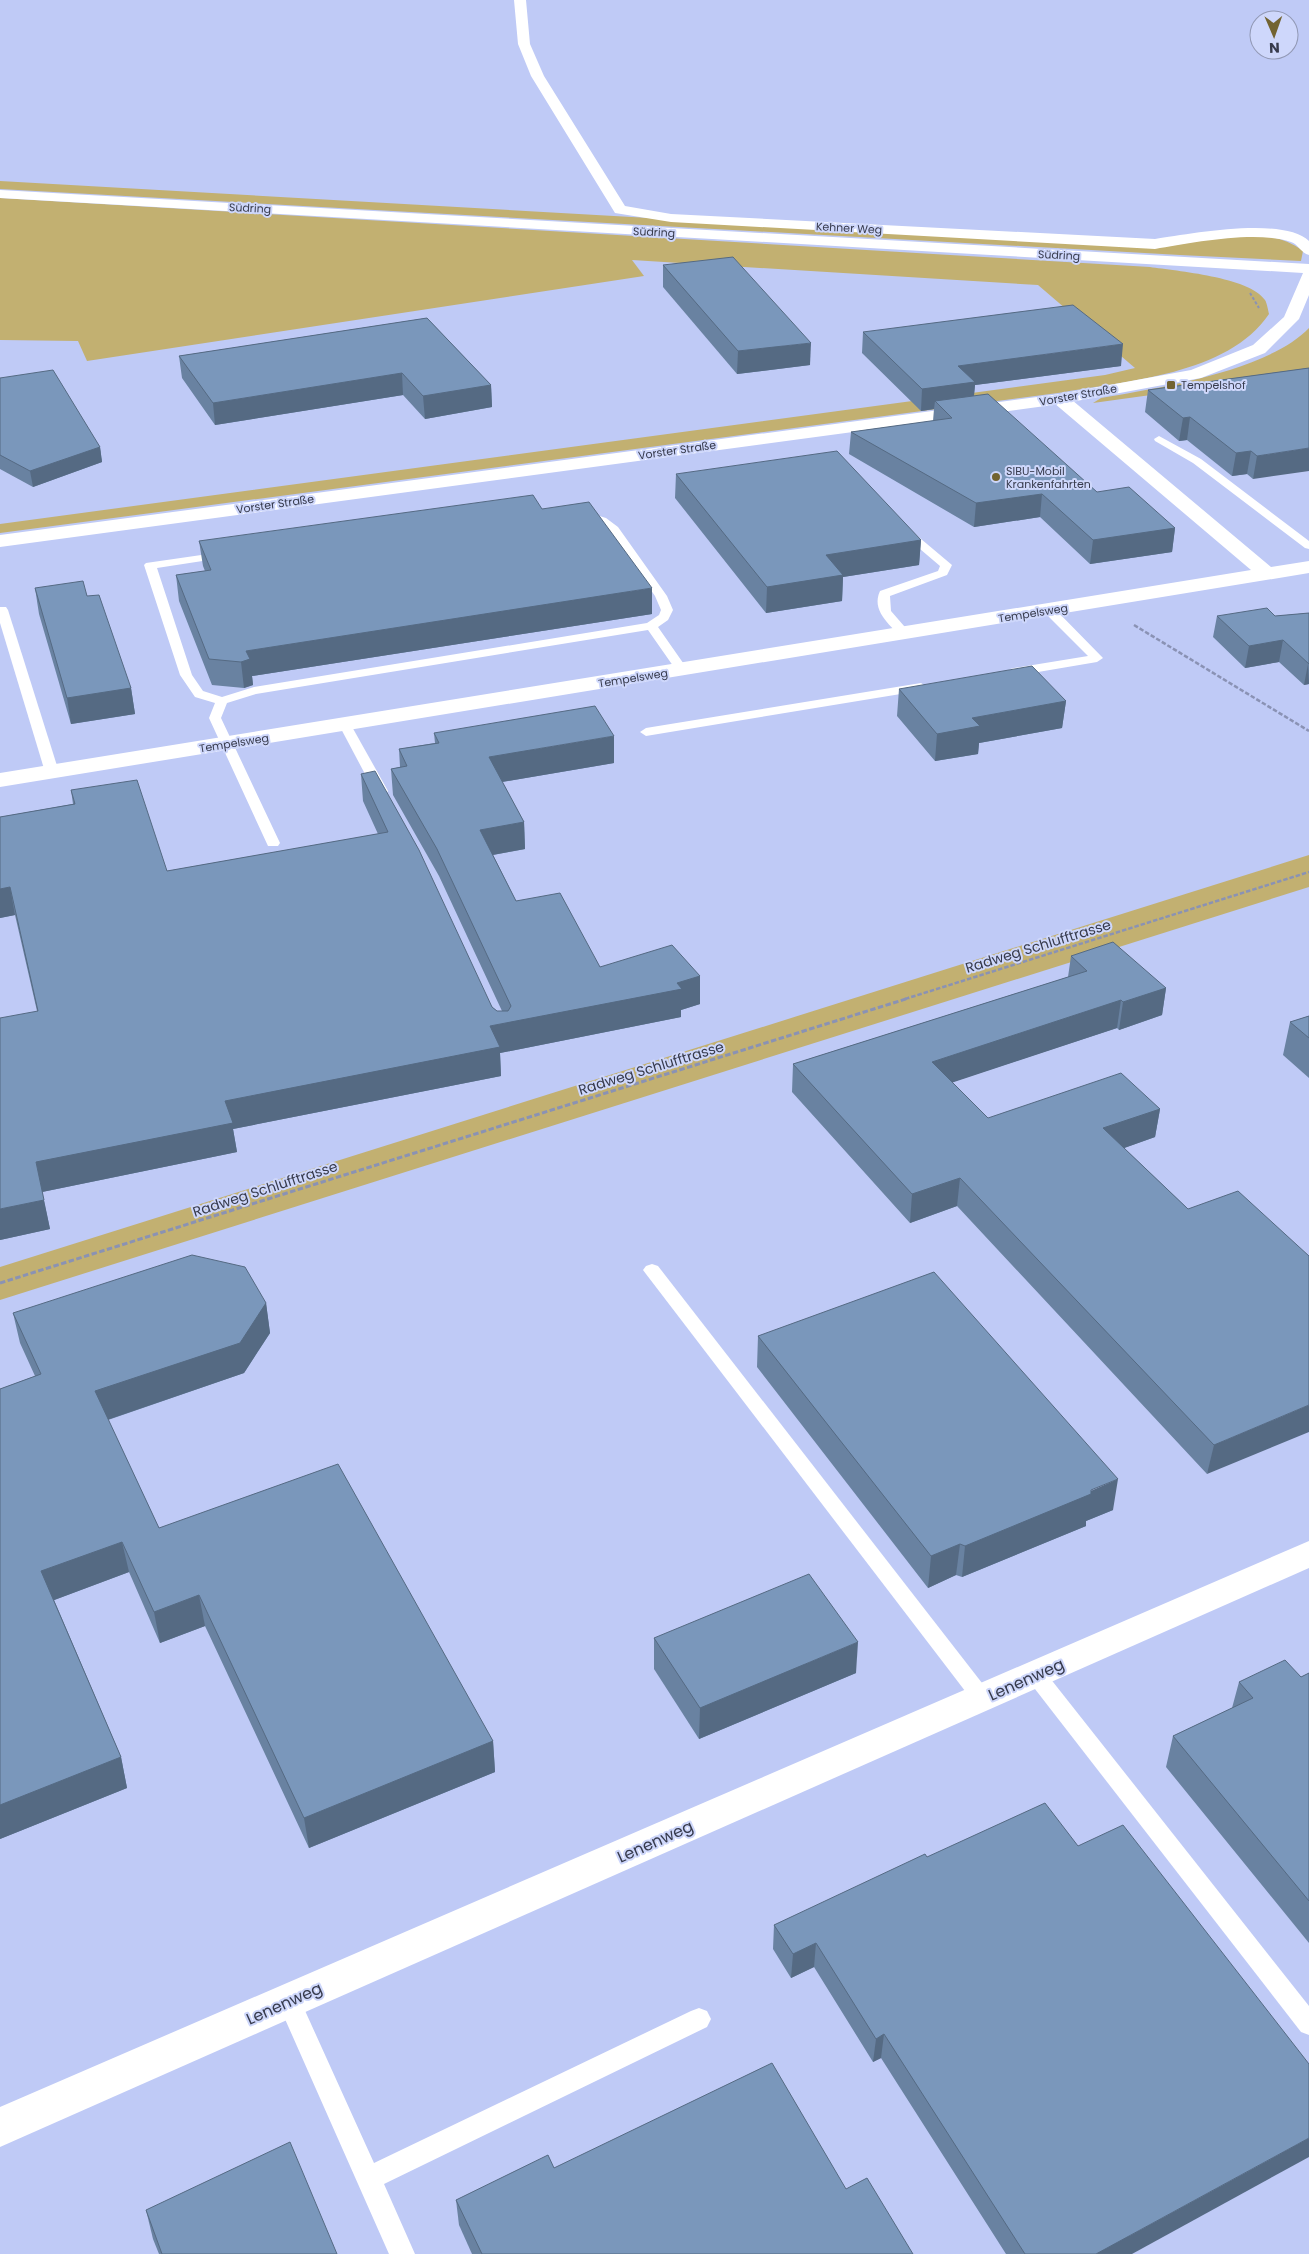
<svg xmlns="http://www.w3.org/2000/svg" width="1309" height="2254" font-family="Poppins,sans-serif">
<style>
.green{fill:#c2b071}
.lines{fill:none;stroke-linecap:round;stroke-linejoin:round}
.path-far2{stroke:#8a92b4;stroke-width:2;stroke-dasharray:3 2;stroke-linecap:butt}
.path-far1{stroke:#8a92b4;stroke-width:2.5;stroke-dasharray:4.5 2;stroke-linecap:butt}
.path{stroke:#8a92b4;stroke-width:3;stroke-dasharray:5.5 2.5;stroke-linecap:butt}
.lane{fill:#fff;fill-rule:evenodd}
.street{fill:#fff;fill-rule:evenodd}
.secondary{fill:#fff;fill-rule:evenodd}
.wall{fill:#6982a1}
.shaded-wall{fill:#556a83}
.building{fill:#7a97bb;stroke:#556a83}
.poi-dot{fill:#726331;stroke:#ced7fb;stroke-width:2}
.labels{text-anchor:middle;stroke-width:4;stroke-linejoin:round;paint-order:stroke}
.far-street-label{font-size:11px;fill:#373b4d;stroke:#ced7fb}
.far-poi-label{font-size:11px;fill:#373b4d;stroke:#ced7fb;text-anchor:start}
.street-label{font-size:14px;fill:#373b4d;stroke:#ced7fb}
.near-street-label{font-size:16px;fill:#373b4d;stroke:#ced7fb}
</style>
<rect width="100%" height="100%" fill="#bfcaf6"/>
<g class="green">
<path d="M0,181L1159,247C1205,243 1262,220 1303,251L1301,261L1180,255L0,189Z"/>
<path d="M0,198L1150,267C1176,271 1250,277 1265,300C1267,303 1268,310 1269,314C1228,375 1125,381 1058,393L0,533V524L1105,375L1135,368L1038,285L632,260L644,276L87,361L78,341L0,340Z"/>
<path d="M1309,328V373L1093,403L1101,398C1158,388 1268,371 1309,328Z"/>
<path d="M1309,855V887L0,1300V1267Z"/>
</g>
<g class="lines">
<path class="path-far2" d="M1250,293L1259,308"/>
<g class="path-far1">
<path d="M1134,625L1309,731"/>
<path d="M905,999L1309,872"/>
</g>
<path class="path" d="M0,1283L909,998"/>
<g class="lane">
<path d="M1159,436L1201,459L1309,541V549L1305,548L1193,463L1155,441L1154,439Z"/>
<path d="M583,511L606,518L618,527L667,596L673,610L668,620L658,627L688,670L686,673H678L648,630L256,694L227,703L221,718L280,843L278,846H268L209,718L215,703L195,697L180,675L144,565L146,563L222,552L228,555L222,558L157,568L192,675L203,691L222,697L254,687L647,623L659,615L661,610L655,596L610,531L598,522L579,516L577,514L579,512Z"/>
<path d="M904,527L908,528L952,565L947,575L890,596L891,611L911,634L905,638L901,637C889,624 871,610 880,591L938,571L940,566L900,532L898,530Z"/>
<path d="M1049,606L1053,607L1103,658L1097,662L1014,676L1010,675L1008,672L1010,669L1014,668L1088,656L1045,613L1043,610L1045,607Z"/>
<path d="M0,607H6L8,610L59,772L57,775H47L45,772L0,623Z"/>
<path d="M921,683L927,687L925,690L646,736L640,732L646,728Z"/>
<path d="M345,721L351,725L388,791L386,794H376L374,791L339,725Z"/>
<path d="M652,1264L658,1266L989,1692L992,1698L989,1704L982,1706L975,1704L646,1274L643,1270L646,1266Z"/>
<path d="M1035,1666L1042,1668L1309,2006V2035L1301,2032L1028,1680L1025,1674L1028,1668Z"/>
<path d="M289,1990L297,1993L374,2163L691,2011L699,2008L707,2011L711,2019L707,2027L384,2184L415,2254H389L277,2001L281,1993Z"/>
</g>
<g class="street">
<path d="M514,0H526L530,44L544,76L625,206L671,214L1155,239C1189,234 1283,216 1309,241V255C1301,253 1298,244 1291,242C1255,230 1192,243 1155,249L671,222L615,213L531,76L518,44Z"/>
<path d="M1060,394L1066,395L1271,567L1309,561V573L0,787V773L1251,570L1054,403L1051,399L1054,395Z"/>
<path d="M1309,1541V1568L0,2147V2107Z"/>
</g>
<path class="secondary" d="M0,190L1309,264V295L1299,319L1265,353L1201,378L1060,404L0,547V535L1060,394L1191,370L1253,345L1284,317L1303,273L0,198Z"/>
</g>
<g class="wall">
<path d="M663,265L810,365L737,374L663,287Z"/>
<path d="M427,318L491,385L492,407L425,419L403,395L215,425L182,378L179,356Z"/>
<path d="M863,332L1121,366L975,385L974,396L1097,492L1175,528L1172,552L1090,564L1040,517L974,527L849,454L851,432L933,421L934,409L921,411L862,353Z"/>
<path d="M1309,368L1253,479L1247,474L1232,476L1187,440L1179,441L1145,412L1148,390Z"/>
<path d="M0,378L100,447L102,462L33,487L0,469Z"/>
<path d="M676,474L921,540L919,565L843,577L842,601L766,613L675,498Z"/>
<path d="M542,509L652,614L252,676L253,685L244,688L212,685L179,601L176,575L205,571L203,566L199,541Z"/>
<path d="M35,588L87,596L131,688L135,714L71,724L39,614Z"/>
<path d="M1309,613V684L1304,685L1279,662L1245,668L1213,637L1217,616H1275Z"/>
<path d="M899,689L1066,701L1062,728L979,743L978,754L935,761L897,716Z"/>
<path d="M434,733L614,763L502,782L524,822L525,849L493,855L516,901L600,967L700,976V1004L681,1010V1017L500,1053L501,1076L233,1129L237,1152L42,1192L50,1229L0,1240L37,1011L15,915L0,918V817L73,804L71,790L167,871L378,834L363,801L361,774L492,1007L497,1011H502L439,876L393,795L391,769L400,767L399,749L435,743Z"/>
<path d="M1071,956L1166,988L1162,1015L1119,1030L1117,1028L952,1082L988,1118L1160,1109L1155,1137L1124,1148L1188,1209L1309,1256L1207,1474L957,1206L910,1223L792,1092L793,1064L1068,977Z"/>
<path d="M1309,1016V1078L1283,1055L1290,1022Z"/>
<path d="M266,1303L270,1333L244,1373L108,1420L159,1528L493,1741L495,1772L309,1848L205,1626L160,1643L129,1572L54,1600L121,1757L127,1788L0,1839V1389L35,1376L20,1343L13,1313Z"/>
<path d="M758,1336L1113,1510L1086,1521V1526L962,1577L956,1575L928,1588L757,1367Z"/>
<path d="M654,1638L856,1673L699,1739L654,1669Z"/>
<path d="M1309,1673V1943L1166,1767L1173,1736L1232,1708L1239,1682L1301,1677Z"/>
<path d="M1078,1846L1132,2254H1006L881,2058L873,2062L814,1967L791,1978L773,1949L774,1925L927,1857Z"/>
<path d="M554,2168L846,2189L913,2254H472L459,2225L456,2200Z"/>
<path d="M146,2210L337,2254H159L153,2239Z"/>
</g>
<g class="shaded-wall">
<path d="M811,343L810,365L737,374L738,351Z"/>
<path d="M1123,344L1121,366L975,385L973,404L935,401L934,409L921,411L922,389L958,366Z"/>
<path d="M402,373L403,395L215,425L213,403Z"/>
<path d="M491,385L492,407L425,419L423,396Z"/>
<path d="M1190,417L1187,440L1179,441L1183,418Z"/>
<path d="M100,447L102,462L33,487L30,471Z"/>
<path d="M1309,448V471L1253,479L1257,456Z"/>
<path d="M1251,451L1247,474L1232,476L1236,453Z"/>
<path d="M1042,494L1040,517L974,527L976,503Z"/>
<path d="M1175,528L1172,552L1090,564L1093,540Z"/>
<path d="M921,540L919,565L843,577L842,601L766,613L767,587L826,555Z"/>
<path d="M652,588V614L252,676L253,685L244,688L241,662L246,651Z"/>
<path d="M1283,640L1279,662L1245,668L1249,646Z"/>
<path d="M1308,664L1309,684L1304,685Z"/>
<path d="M131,688L135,714L71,724L67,698Z"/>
<path d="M1066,701L1062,728L979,743L978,754L935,761L937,734L972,718Z"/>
<path d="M614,736V763L490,784L489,757Z"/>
<path d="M524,822L525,849L481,857L480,830Z"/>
<path d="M10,887L15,915L0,918V889Z"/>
<path d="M700,976V1004L681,1010V1017L500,1053L501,1076L233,1129L237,1152L42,1192L36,1162L225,1101L490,1026L677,983Z"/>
<path d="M1166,988L1162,1015L1119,1030L1123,1002Z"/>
<path d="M1121,1000L1117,1028L930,1090L932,1062Z"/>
<path d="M1160,1109L1155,1137L1099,1157L1103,1128Z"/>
<path d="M960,1178L957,1206L910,1223L912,1194Z"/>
<path d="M44,1200L50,1229L0,1240V1209Z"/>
<path d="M266,1303L270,1333L244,1373L101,1422L95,1391Z"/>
<path d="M1309,1405V1432L1207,1474L1214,1445Z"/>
<path d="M1118,1479L1113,1510L1086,1521V1526L962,1577L965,1546Z"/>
<path d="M122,1542L129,1572L49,1602L41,1571Z"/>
<path d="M960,1544L956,1575L928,1588L931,1556Z"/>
<path d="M199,1595L205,1626L160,1643L154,1612Z"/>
<path d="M858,1642L856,1673L699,1739L700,1708Z"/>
<path d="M493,1741L495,1772L309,1848L304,1818Z"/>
<path d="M121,1757L127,1788L0,1839V1805Z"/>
<path d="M816,1943L814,1967L791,1978L793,1954Z"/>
<path d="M884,2034L881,2058L873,2062L876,2039Z"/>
<path d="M1309,2138V2157L1132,2254H1096Z"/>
</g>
<g class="building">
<path d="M733,257L811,343L738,351L663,265Z"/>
<path d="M1073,305L1123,344L958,366L975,382L922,389L863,332Z"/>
<path d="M427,318L491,385L423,396L402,373L213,403L179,356Z"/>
<path d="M1309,368V448L1257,456L1251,451L1236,453L1190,417L1183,418L1148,390Z"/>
<path d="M53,370L100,447L30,471L0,455V378Z"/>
<path d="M988,394L1097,492L1129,487L1175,528L1093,540L1042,494L976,503L851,432L952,418L935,401Z"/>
<path d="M837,451L921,540L826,555L843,575L767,587L676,474Z"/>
<path d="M533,495L542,509L589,502L652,588L246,651L250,659L241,662L209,659L176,575L211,570L199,541Z"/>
<path d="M83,581L87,596L99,595L131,688L67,698L35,588Z"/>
<path d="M1267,608L1275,616L1309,613V664L1283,640L1249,646L1217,616Z"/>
<path d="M1032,666L1066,701L972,718L980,726L937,734L899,689Z"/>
<path d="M595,706L614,736L489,757L524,822L480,830L516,901L560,893L600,967L672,945L700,976L677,983L682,989L490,1026L500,1047L225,1101L233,1123L36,1162L44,1200L0,1209V1018L38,1011L10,887L0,889V817L75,804L71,790L137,780L167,871L388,832L361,774L375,771L419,850L492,1007L497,1011H508L511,1006L437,849L391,769L407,766L399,749L439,743L434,733Z"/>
<path d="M1113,942L1166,988L1123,1002L1121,1000L932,1062L988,1118L1121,1073L1160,1109L1103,1128L1188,1209L1238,1191L1309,1256V1405L1214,1445L960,1178L912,1194L793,1064L1087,971L1071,956Z"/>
<path d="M1309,1016V1038L1290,1022Z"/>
<path d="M192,1255L245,1267L266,1303L240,1343L95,1391L159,1528L338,1464L493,1741L304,1818L199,1595L154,1612L122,1542L41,1571L121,1757L0,1805V1389L41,1374L13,1313Z"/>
<path d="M934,1272L1118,1479L1091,1490V1494L965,1546L960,1544L931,1556L758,1336Z"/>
<path d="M809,1574L858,1642L700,1708L654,1638Z"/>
<path d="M1285,1660L1301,1677L1309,1673V1901L1173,1736L1253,1698L1239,1682Z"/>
<path d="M1045,1803L1078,1846L1123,1825L1309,2064V2138L1096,2254H1025L884,2034L876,2039L816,1943L793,1954L774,1925L925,1854L927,1857Z"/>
<path d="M772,2063L846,2189L867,2178L913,2254H482L456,2200L548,2155L554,2168Z"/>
<path d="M290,2142L337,2254H162L146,2210Z"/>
</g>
<g class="poi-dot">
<rect x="1166" y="380" width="10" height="10" rx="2.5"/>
<circle cx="996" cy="477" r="5"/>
</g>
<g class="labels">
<g class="far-street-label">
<text transform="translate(250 208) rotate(3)" y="4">Südring</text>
<text transform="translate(849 228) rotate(3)" y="4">Kehner Weg</text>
<text transform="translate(654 232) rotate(3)" y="4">Südring</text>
<text transform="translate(1059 255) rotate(3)" y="4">Südring</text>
<text transform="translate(1078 395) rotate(-10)" y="4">Vorster Straße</text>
<text transform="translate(677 450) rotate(-8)" y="4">Vorster Straße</text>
<text transform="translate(275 504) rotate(-8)" y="4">Vorster Straße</text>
<text transform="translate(1033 613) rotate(-9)" y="4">Tempelsweg</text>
<text transform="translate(633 678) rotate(-9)" y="4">Tempelsweg</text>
<text transform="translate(234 743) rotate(-9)" y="4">Tempelsweg</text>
</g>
<g class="far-poi-label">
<text x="1181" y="389">Tempelshof</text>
<text x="1006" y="475">SIBU-Mobil<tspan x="1006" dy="13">Krankenfahrten</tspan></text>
</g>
<g class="street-label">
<text transform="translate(1038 946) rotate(-17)" y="5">Radweg Schlufftrasse</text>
<text transform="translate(651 1068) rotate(-17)" y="5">Radweg Schlufftrasse</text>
<text transform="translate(265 1189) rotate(-18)" y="5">Radweg Schlufftrasse</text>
</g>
<g class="near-street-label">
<text transform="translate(1026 1679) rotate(-24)" y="6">Lenenweg</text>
<text transform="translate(655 1841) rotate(-24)" y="6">Lenenweg</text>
<text transform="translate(284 2003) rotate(-24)" y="6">Lenenweg</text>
</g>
</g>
<g transform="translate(1274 35) rotate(178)"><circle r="24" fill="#ced7fb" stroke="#9299b5"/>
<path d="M0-4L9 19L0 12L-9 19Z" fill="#726331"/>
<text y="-8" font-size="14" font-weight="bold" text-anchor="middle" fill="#373b4d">N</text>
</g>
</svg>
